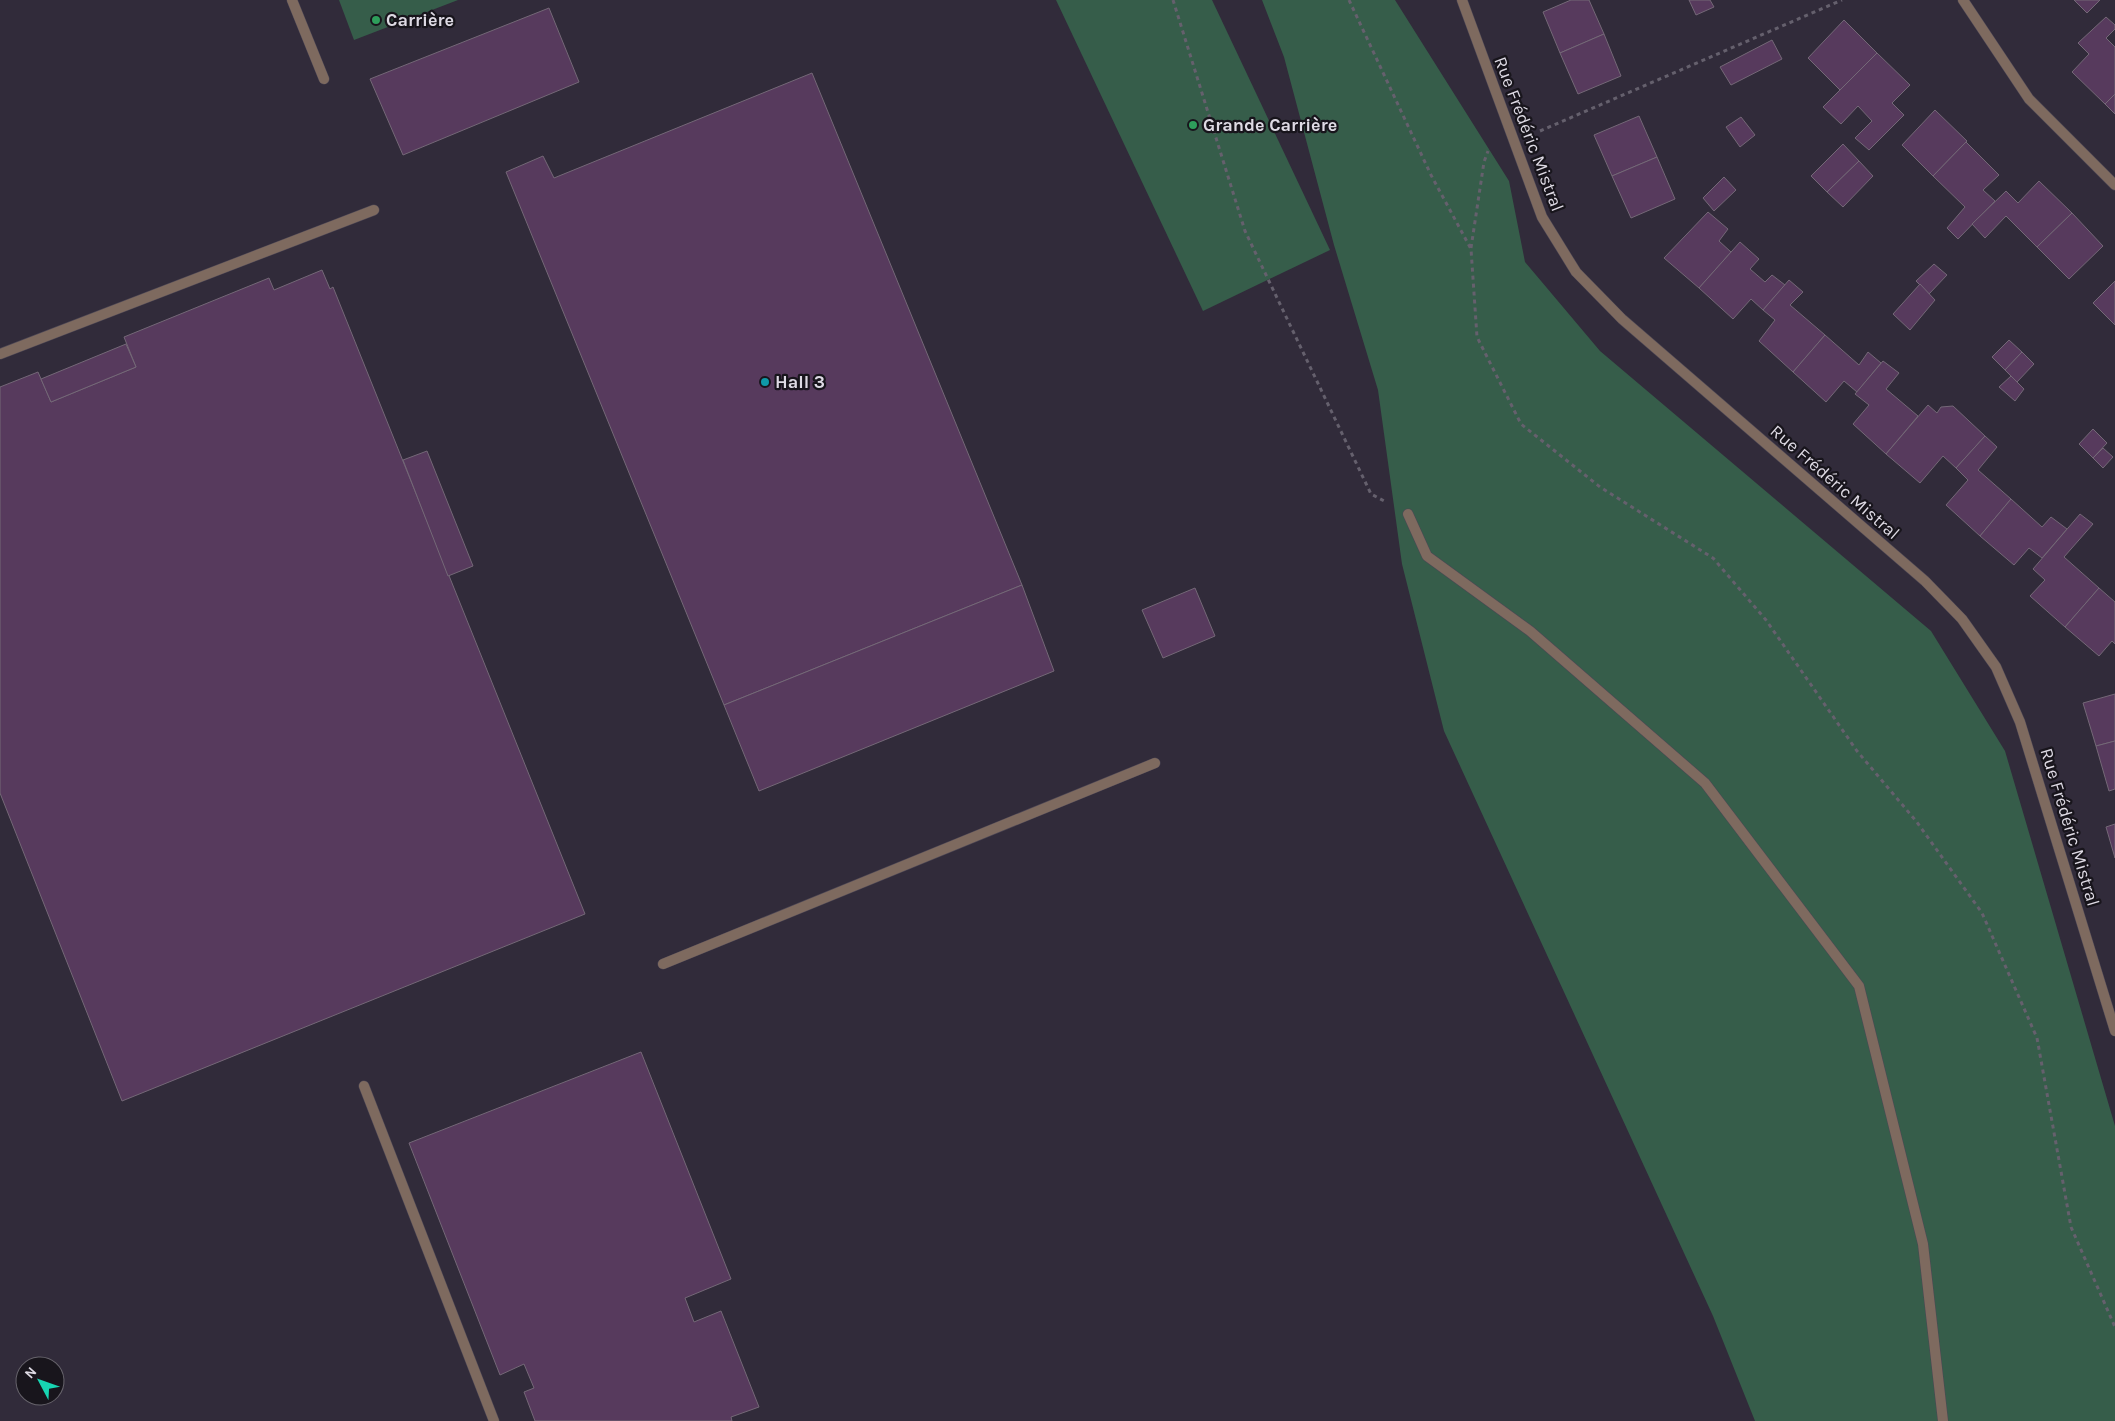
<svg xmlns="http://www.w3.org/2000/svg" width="2115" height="1421" font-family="Karla,sans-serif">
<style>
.green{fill:#365d4a}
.building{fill:#573a5d;stroke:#746877}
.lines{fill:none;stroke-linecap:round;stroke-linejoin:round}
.lane-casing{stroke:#4d4755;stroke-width:11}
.street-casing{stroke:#4d4755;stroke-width:11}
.path{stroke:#65606d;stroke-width:3;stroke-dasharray:4 4;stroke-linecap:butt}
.lane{stroke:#7e6a5f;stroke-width:10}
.street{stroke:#7e6a5f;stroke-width:10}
.leisure-dot{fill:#2e9e5b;stroke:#18151c;stroke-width:2}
.culture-dot{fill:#0f9aa8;stroke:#18151c;stroke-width:2}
.labels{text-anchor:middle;stroke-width:4.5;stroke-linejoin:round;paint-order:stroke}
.poi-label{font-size:18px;font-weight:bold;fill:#dedae4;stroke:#18151c;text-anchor:start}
.street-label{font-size:18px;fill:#dedae4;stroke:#18151c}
</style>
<rect width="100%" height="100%" fill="#312b3a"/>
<g class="green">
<path d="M339,0H458L354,40Z"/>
<path d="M1056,0H1212L1330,250L1203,311Z"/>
<path d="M1262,0H1395L1509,181L1525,262L1600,351L1931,631L2005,751L2115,1126V1421H1755L1713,1316L1444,731L1402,564L1378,390L1334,245L1284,57Z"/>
</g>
<g class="building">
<path d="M1571,0H1589L1604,34L1560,53L1543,12Z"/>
<path d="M1689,0H1710L1714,7L1696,15Z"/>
<path d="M2074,0H2100L2087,13Z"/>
<path d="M549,8L579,82L403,155L370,79Z"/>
<path d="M2106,17L2115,25V29L2106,38L2115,47V94L2105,104L2072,72L2089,54L2078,43Z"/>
<path d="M1844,20L1877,53L1840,90L1808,58Z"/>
<path d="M1604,34L1621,76L1578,94L1560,53Z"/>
<path d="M1772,40L1782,59L1731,85L1720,67Z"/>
<path d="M1877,53L1910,85L1892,103L1904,115L1869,150L1855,138L1872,121L1858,106L1841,124L1823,107Z"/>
<path d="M812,73L1022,585L724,705L506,172L543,156L554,178Z"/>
<path d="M2115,94V114L2105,104Z"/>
<path d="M1935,110L1967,141L1933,176L1902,145Z"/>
<path d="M1639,116L1657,157L1612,176L1594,135Z"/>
<path d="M1741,117L1755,135L1740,147L1726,127Z"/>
<path d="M1966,142L1999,175L1983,190L1995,201L1958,239L1947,228L1965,207L1933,176Z"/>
<path d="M1843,144L1859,161L1827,192L1811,176Z"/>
<path d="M1657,157L1675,199L1631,218L1612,176Z"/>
<path d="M1859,161L1873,176L1843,207L1827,192Z"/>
<path d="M1724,177L1736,190L1714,211L1703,198Z"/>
<path d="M2039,181L2072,213L2037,247L2006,216L1985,238L1972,224L2006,191L2018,203Z"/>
<path d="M1708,212L1728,229L1719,241L1731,252L1699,288L1664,258Z"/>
<path d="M2072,213L2103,246L2069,279L2037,247Z"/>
<path d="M1740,242L1759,259L1750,269L1765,282L1772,275L1785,285L1763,310L1751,299L1733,319L1699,288Z"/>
<path d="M1934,264L1947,275L1929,294L1916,281Z"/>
<path d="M322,270L330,289L333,287L585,914L122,1101L0,793V387L38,372L51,402L136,367L124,337L269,278L274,290Z"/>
<path d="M1789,280L1803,292L1790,305L1825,335L1793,372L1759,341L1775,320L1763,310Z"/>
<path d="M2115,281V325L2093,303Z"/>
<path d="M1920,284L1935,300L1910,330L1893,314Z"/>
<path d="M1825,335L1859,365L1868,352L1881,363L1857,392L1844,381L1826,402L1793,372Z"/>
<path d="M2009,340L2022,352L2005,370L1992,357Z"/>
<path d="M126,344L136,367L51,402L41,379Z"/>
<path d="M2022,352L2034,364L2017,382L2005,370Z"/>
<path d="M1883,361L1899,373L1886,389L1918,416L1886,454L1853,424L1869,405L1855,394Z"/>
<path d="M2011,376L2024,389L2015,401L1999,387Z"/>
<path d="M1928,405L1937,413L1941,407L1953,406L1985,436L1956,468L1943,456L1920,483L1886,454Z"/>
<path d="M2093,429L2107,443L2093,458L2079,444Z"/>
<path d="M1985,436L1997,447L1978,470L2011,499L1980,536L1946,505L1968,480L1956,468Z"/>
<path d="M2103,448L2113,457L2103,468L2093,458Z"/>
<path d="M427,451L473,566L448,576L403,460Z"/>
<path d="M2011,499L2042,527L2051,517L2067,529L2042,558L2029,548L2014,565L1980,536Z"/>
<path d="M2080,514L2093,524L2064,557L2099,588L2065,627L2030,596L2045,580L2033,569Z"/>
<path d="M1022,585L1054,671L759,791L724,705Z"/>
<path d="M1195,588L1215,636L1163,658L1142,610Z"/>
<path d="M2099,588L2115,602V644L2112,641L2099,656L2065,627Z"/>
<path d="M2115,694V741L2096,746L2083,703Z"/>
<path d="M2115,741V789L2109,791L2096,746Z"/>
<path d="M2115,824V858L2106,827Z"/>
<path d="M641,1052L731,1279L685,1298L694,1322L721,1311L759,1407L731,1417L732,1421H535L524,1392L534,1388L524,1364L500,1375L409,1143Z"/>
</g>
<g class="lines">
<g class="lane-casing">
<g id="lane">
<path d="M0,354L374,210"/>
<path d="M663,964L1155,763"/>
<path d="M364,1086L494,1421"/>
</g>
</g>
<g class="street-casing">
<g id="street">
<path d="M292,0L324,79"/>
<path d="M1462,0L1542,217L1576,272L1622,319L1925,581L1962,619L1996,667L2020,722L2115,1031"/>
<path d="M1963,0L2029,99L2115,185"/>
<path d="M1408,514L1427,556L1530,631L1705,783L1859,986L1923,1244L1943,1421"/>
</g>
</g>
<g class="path">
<path d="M1173,0L1245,231L1371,494L1386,502"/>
<path d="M1349,0L1431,175L1471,249L1477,337L1521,424L1600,487L1713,558L1766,620L1857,751L1916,821L1982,913L2037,1038L2071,1227L2115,1327"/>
<path d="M1540,131L1842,0"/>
<path d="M1471,248L1484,162L1488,151"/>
</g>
<use href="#lane" class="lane"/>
<use href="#street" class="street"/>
</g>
<g class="leisure-dot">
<circle cx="376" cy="20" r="5"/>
<circle cx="1193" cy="125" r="5"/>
</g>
<circle class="culture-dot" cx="765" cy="382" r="5"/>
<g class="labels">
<g class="poi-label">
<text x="386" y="26">Carrière</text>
<text x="1203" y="131">Grande Carrière</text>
<text x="775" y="388">Hall 3</text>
</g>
<g class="street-label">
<text transform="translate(1529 134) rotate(69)" y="6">Rue Frédéric Mistral</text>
<text transform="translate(1835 482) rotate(41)" y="6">Rue Frédéric Mistral</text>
<text transform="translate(2070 827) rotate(73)" y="6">Rue Frédéric Mistral</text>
</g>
</g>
<g transform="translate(40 1381) rotate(311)"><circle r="24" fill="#18151c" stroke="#67646c"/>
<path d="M0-4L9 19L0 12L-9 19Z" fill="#17d5b2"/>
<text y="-8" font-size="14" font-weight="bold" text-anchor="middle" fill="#dedae4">N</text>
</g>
</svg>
